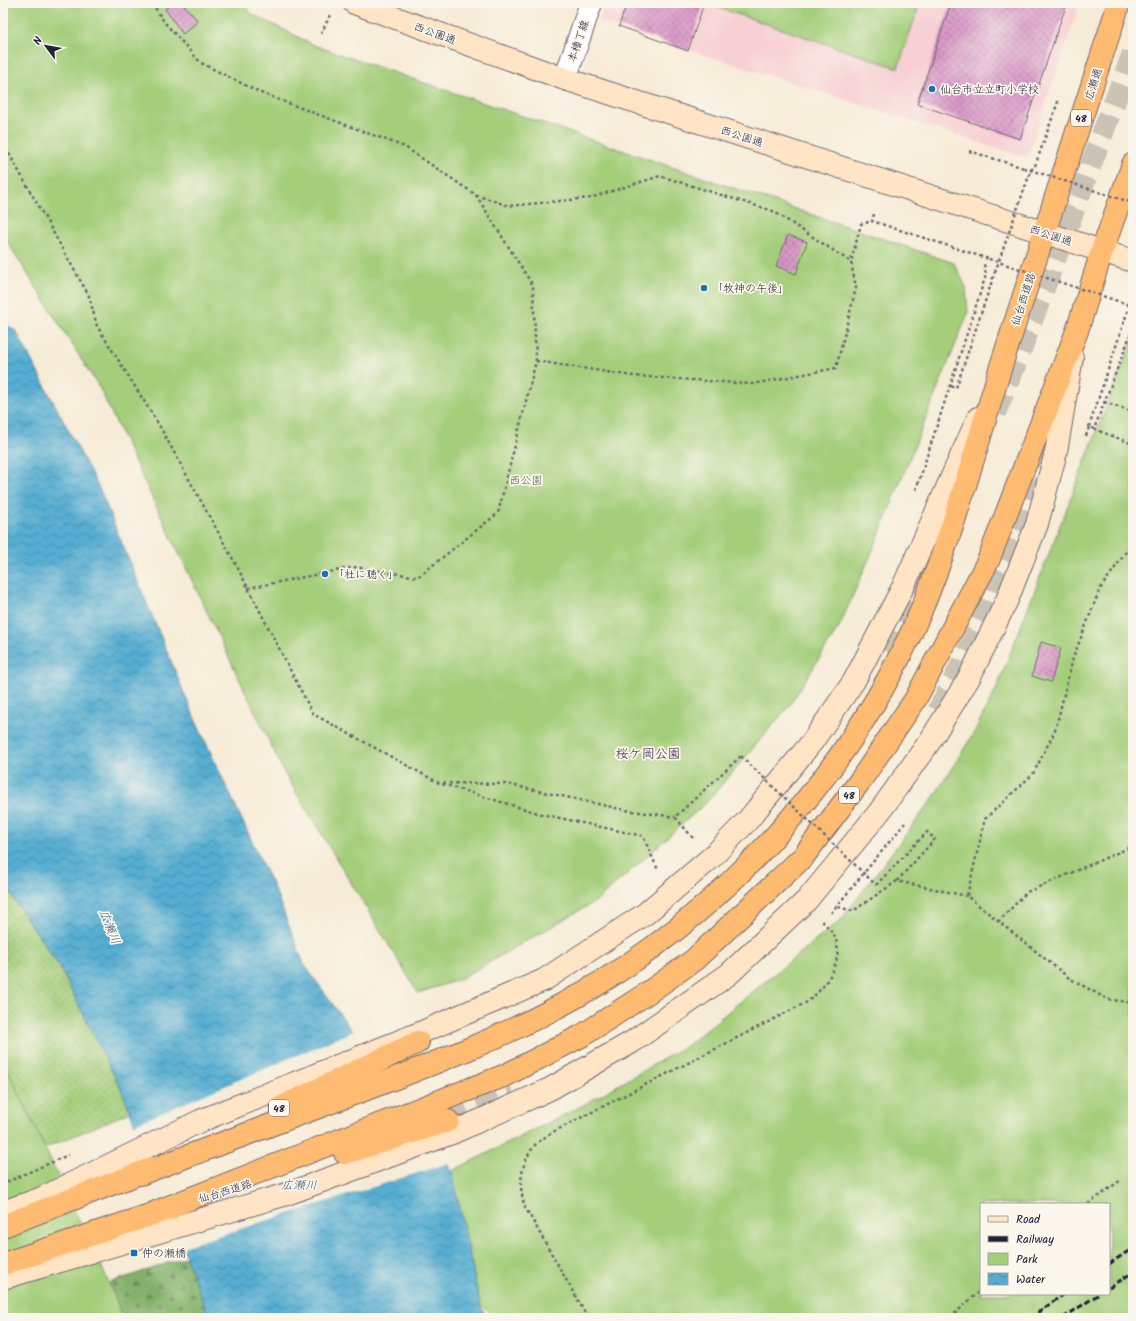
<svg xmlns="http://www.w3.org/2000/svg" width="1136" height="1321" font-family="Kalam,'Klee One',sans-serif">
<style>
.built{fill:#f7cfd4}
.grass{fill:url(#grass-dots);stroke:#63785a}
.forest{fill:url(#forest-firs);stroke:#526a52}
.park{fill:#a4ce7a;stroke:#63785a;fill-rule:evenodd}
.water{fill:url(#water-waves);stroke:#3b6886}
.pier{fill:#f6ebd6}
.building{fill:url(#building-cross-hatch)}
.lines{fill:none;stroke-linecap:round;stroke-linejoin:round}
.highway-tunnel{stroke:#ccc3b7;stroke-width:22;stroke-dasharray:22 11;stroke-linecap:butt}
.street-casing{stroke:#6c6871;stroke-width:24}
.secondary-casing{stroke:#6c6871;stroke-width:24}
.highway-casing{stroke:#6c6871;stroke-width:24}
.path{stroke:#6c6871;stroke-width:2.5;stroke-dasharray:3 3;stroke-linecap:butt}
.street{stroke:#fff;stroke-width:22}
.secondary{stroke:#ffe4c6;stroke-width:22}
.highway{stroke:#ffbb71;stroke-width:22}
.rail{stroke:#22223b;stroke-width:3;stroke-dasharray:6 3;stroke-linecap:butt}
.path-bridge{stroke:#6c6871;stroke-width:2.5;stroke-dasharray:3 3;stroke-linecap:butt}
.poi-dot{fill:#1f6fb2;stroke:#fbf7ec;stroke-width:1.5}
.labels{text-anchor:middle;stroke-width:3.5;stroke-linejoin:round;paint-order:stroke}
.shield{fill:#fbf7ec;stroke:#636270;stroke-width:1}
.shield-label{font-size:10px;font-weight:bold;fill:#22223b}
.street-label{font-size:11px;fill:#22223b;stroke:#fbf7ec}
.poi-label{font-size:11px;fill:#22223b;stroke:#fbf7ec;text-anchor:start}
.park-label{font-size:11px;fill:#49564e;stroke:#fbf7ec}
.water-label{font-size:12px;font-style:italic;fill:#365a77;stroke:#fbf7ec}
.quarter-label{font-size:13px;font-weight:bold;fill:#624a6c;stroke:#fbf7ec}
</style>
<defs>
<pattern id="grass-dots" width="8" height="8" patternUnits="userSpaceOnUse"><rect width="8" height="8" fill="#a4ce7a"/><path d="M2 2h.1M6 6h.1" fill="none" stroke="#8db16a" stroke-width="1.8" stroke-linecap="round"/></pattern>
<pattern id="forest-firs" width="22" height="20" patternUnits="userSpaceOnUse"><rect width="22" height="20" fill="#83b16a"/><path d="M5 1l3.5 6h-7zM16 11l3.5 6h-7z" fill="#6b9058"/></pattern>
<pattern id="water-waves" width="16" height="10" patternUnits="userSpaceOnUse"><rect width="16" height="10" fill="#54add1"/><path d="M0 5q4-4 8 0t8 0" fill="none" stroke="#458cab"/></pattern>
<pattern id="building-cross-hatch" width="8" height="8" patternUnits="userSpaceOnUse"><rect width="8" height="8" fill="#d995c7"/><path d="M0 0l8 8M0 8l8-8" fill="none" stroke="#b079a3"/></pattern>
</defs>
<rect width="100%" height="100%" fill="#fbf7ec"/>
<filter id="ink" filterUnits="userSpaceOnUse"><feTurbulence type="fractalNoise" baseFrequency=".025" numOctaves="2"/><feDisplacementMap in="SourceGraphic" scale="8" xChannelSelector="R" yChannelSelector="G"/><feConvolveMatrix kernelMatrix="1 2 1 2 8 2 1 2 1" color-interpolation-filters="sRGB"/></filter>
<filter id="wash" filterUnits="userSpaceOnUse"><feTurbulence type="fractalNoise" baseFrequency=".012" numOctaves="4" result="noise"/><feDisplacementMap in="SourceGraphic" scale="16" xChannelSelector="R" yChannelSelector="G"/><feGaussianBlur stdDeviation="0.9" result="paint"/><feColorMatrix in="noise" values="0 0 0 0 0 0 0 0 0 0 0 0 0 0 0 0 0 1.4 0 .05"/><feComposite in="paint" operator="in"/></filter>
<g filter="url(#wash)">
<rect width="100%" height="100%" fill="#f6ebd6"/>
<path class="built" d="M605,3H1080L1027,158L599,21Z"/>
<path class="grass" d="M3,874L15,901L59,966L122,1091L130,1112L45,1148L3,1060Z"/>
<path class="forest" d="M186,1257L210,1318H123L109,1283Z"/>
<g class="park">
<path d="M3,3H242L252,14L316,46L954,263L966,287L968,313L875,545L839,627L789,706L708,801L598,900L458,980L418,993L285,774L99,387L3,235Z"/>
<path d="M714,3H920L898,68L713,6Z"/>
<path d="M1133,338V1318H494L480,1304L452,1171L580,1107L686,1046L841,920L931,801L972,736L996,690ZM981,1204H1109V1294H981Z"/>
<path d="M3,1060L109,1283L123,1318H3Z"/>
</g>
<path class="water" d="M3,322L16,331L100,490L195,719L276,893L304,964L452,1171L480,1304L486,1318H210L207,1312L122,1091L59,966L15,901L3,874Z"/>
<path class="pier" d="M354,1031L449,1163L180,1248L133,1125Z"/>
<g id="blocks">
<g class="building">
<path d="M172,3H182L198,21L183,34L165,9Z"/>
<path d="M627,3H704L688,51L619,26Z"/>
<path d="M951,3H1067L1020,139L917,104Z"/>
<path d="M788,235L807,242L796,274L776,266Z"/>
<path d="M1041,642L1061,648L1051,682L1032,676Z"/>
</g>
</g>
</g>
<g filter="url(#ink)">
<use href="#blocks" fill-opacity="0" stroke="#6c6871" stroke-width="1"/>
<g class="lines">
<g class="highway-tunnel">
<path d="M995,413L1014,368L1133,53"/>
<path d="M882,649L914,593L937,545"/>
<path d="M938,711C969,652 996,592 1019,530C1031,495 1040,458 1051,422"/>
<path d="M448,1121L514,1094"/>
</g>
<g class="street-casing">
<path id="street" d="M565,79L591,3"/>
</g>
<g class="secondary-casing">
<g id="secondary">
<path d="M354,3L565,79L1133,261"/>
<path d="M3,1212L42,1198L200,1121L415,1035L544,980L645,914L712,857L748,820L812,742L854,681L903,587L978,418"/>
<path d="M3,1278L287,1194L452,1133L550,1089L632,1042L729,974L807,900L880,811L930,741L969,678L1007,600L1037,524L1056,452L1072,357"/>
</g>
</g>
<g class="highway-casing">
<g id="highway">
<path d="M282,1107L418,1042"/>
<path d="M345,1153L448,1121"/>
<path d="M140,1174C212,1147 284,1120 356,1093C430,1065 505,1037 574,998C723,915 853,770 920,613C954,532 976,447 1002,363C1040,243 1080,123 1119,3"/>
<path d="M156,1212L506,1075L583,1035L649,992L694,960L803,857L860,781L915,700L988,561L1077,331L1102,251L1133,164"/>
<path d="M3,1226L153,1168"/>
<path d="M3,1264L171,1208"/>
</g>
</g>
<g class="path">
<path d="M152,3L165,23L201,63L261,93L405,147L476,195L533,286L536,361L498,513L418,577L355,567L248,588"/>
<path d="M321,34L331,13"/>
<path d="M3,143L89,296L97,326L159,425L234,561L313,714L439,783L541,814L643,836L658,870"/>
<path d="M969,151L1024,168"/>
<path d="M1035,166L1059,99"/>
<path d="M476,195L509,206L590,198L660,176L773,211L851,262"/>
<path d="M874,214L872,221L989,259"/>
<path d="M536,361L633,376L752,384L836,368L856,288L851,262L861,224L872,221"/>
<path d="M951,386L956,388L995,272"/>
<path d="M1104,402L1133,412"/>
<path d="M1089,427L1133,295"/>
<path d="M1094,429L1133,444"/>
<path d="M1086,436L1089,427L1094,429L1133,328"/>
<path d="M916,490L986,275L984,264"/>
<path d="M1133,542L1100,589L1073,658L1055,731L1033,774L985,819L967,896L1069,978L1107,999L1133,1003"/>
<path d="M443,783L507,784L625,810L675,817"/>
<path d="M693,838L675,817L741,756"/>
<path d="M876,885L927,832L935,839L897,881"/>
<path d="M838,907L853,911L897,881L967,896"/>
<path d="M831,913L905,823"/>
<path d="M998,922L1027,892L1133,846"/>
<path d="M7,1182L68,1155"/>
<path d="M1088,1204L1121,1180"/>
<path d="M588,1318L525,1207C518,1186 520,1164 535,1145C540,1140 547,1136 553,1132L807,1002C824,989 843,964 836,940C834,933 826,925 821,920"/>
<path d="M950,1318L981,1290"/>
</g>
<use href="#street" class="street"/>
<use href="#secondary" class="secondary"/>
<use href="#highway" class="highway"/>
<g class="rail">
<path d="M1109,1264L1133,1248"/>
<path d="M1109,1288L1133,1272"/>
<path d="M1030,1318L1064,1294"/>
<path d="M1063,1318L1099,1294"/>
</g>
<g class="path-bridge">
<path d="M1024,168L1133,203"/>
<path d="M989,259L1133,306"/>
<path d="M995,272L1031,170L1035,166"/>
<path d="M741,756L876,885"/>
</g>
</g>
</g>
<g class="poi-dot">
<circle cx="932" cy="89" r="4"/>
<circle cx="704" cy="288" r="4"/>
<circle cx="325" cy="574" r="4"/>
<rect x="130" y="1249" width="8" height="8" rx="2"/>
</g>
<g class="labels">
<g class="shield">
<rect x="1071" y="110" width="20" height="16" rx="3"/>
<rect x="839" y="787" width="20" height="16" rx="3"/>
<rect x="269" y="1100" width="20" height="16" rx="3"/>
</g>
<g class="shield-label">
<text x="1081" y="122">48</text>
<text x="849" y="799">48</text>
<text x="279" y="1112">48</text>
</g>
<g class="street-label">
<text transform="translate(435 33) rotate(20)" y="4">西公園通</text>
<text transform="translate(578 41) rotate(-71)" y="4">本櫓丁線</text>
<text transform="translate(1093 84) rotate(-72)" y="4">広瀬通</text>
<text transform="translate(742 136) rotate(18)" y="4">西公園通</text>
<text transform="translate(1051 235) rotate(18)" y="4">西公園通</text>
<text transform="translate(1023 299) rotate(-72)" y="4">仙台西道路</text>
<text transform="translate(225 1191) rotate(-17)" y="4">仙台西道路</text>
</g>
<g class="poi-label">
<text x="940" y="93">仙台市立立町小学校</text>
<text x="712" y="292">「牧神の午後」</text>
<text x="333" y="578">「杜に聴く」</text>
<text x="142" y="1257">仲の瀬橋</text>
</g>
<g class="park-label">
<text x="526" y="484">西公園</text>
</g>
<g class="water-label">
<text transform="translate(110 927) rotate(68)" y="4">広瀬川</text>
<text x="299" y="1189">広瀬川</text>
</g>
<g class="quarter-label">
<text x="648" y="758">桜ケ岡公園</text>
</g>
</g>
<rect width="1136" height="1321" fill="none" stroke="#fbf7ec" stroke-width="16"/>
<rect x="980" y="1203" width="130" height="92" fill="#fbf7ec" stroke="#a4a2a5"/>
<rect x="988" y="1216" width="20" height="6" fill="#ffe4c6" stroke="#a4a2a5"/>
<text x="1016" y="1223" font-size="12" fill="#22223b">Road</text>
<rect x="988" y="1236" width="20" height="6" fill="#22223b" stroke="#a4a2a5"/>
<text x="1016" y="1243" font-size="12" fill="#22223b">Railway</text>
<rect x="988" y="1253" width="20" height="12" fill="#a4ce7a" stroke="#a4a2a5"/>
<text x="1016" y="1263" font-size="12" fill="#22223b">Park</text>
<rect x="988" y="1273" width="20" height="12" fill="url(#water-waves)" stroke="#a4a2a5"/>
<text x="1016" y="1283" font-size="12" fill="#22223b">Water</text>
<g transform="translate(46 46) rotate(302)" stroke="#fbf7ec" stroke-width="3" paint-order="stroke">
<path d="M0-3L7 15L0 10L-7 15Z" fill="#22223b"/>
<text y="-6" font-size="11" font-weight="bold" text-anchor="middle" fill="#22223b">N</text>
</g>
</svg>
